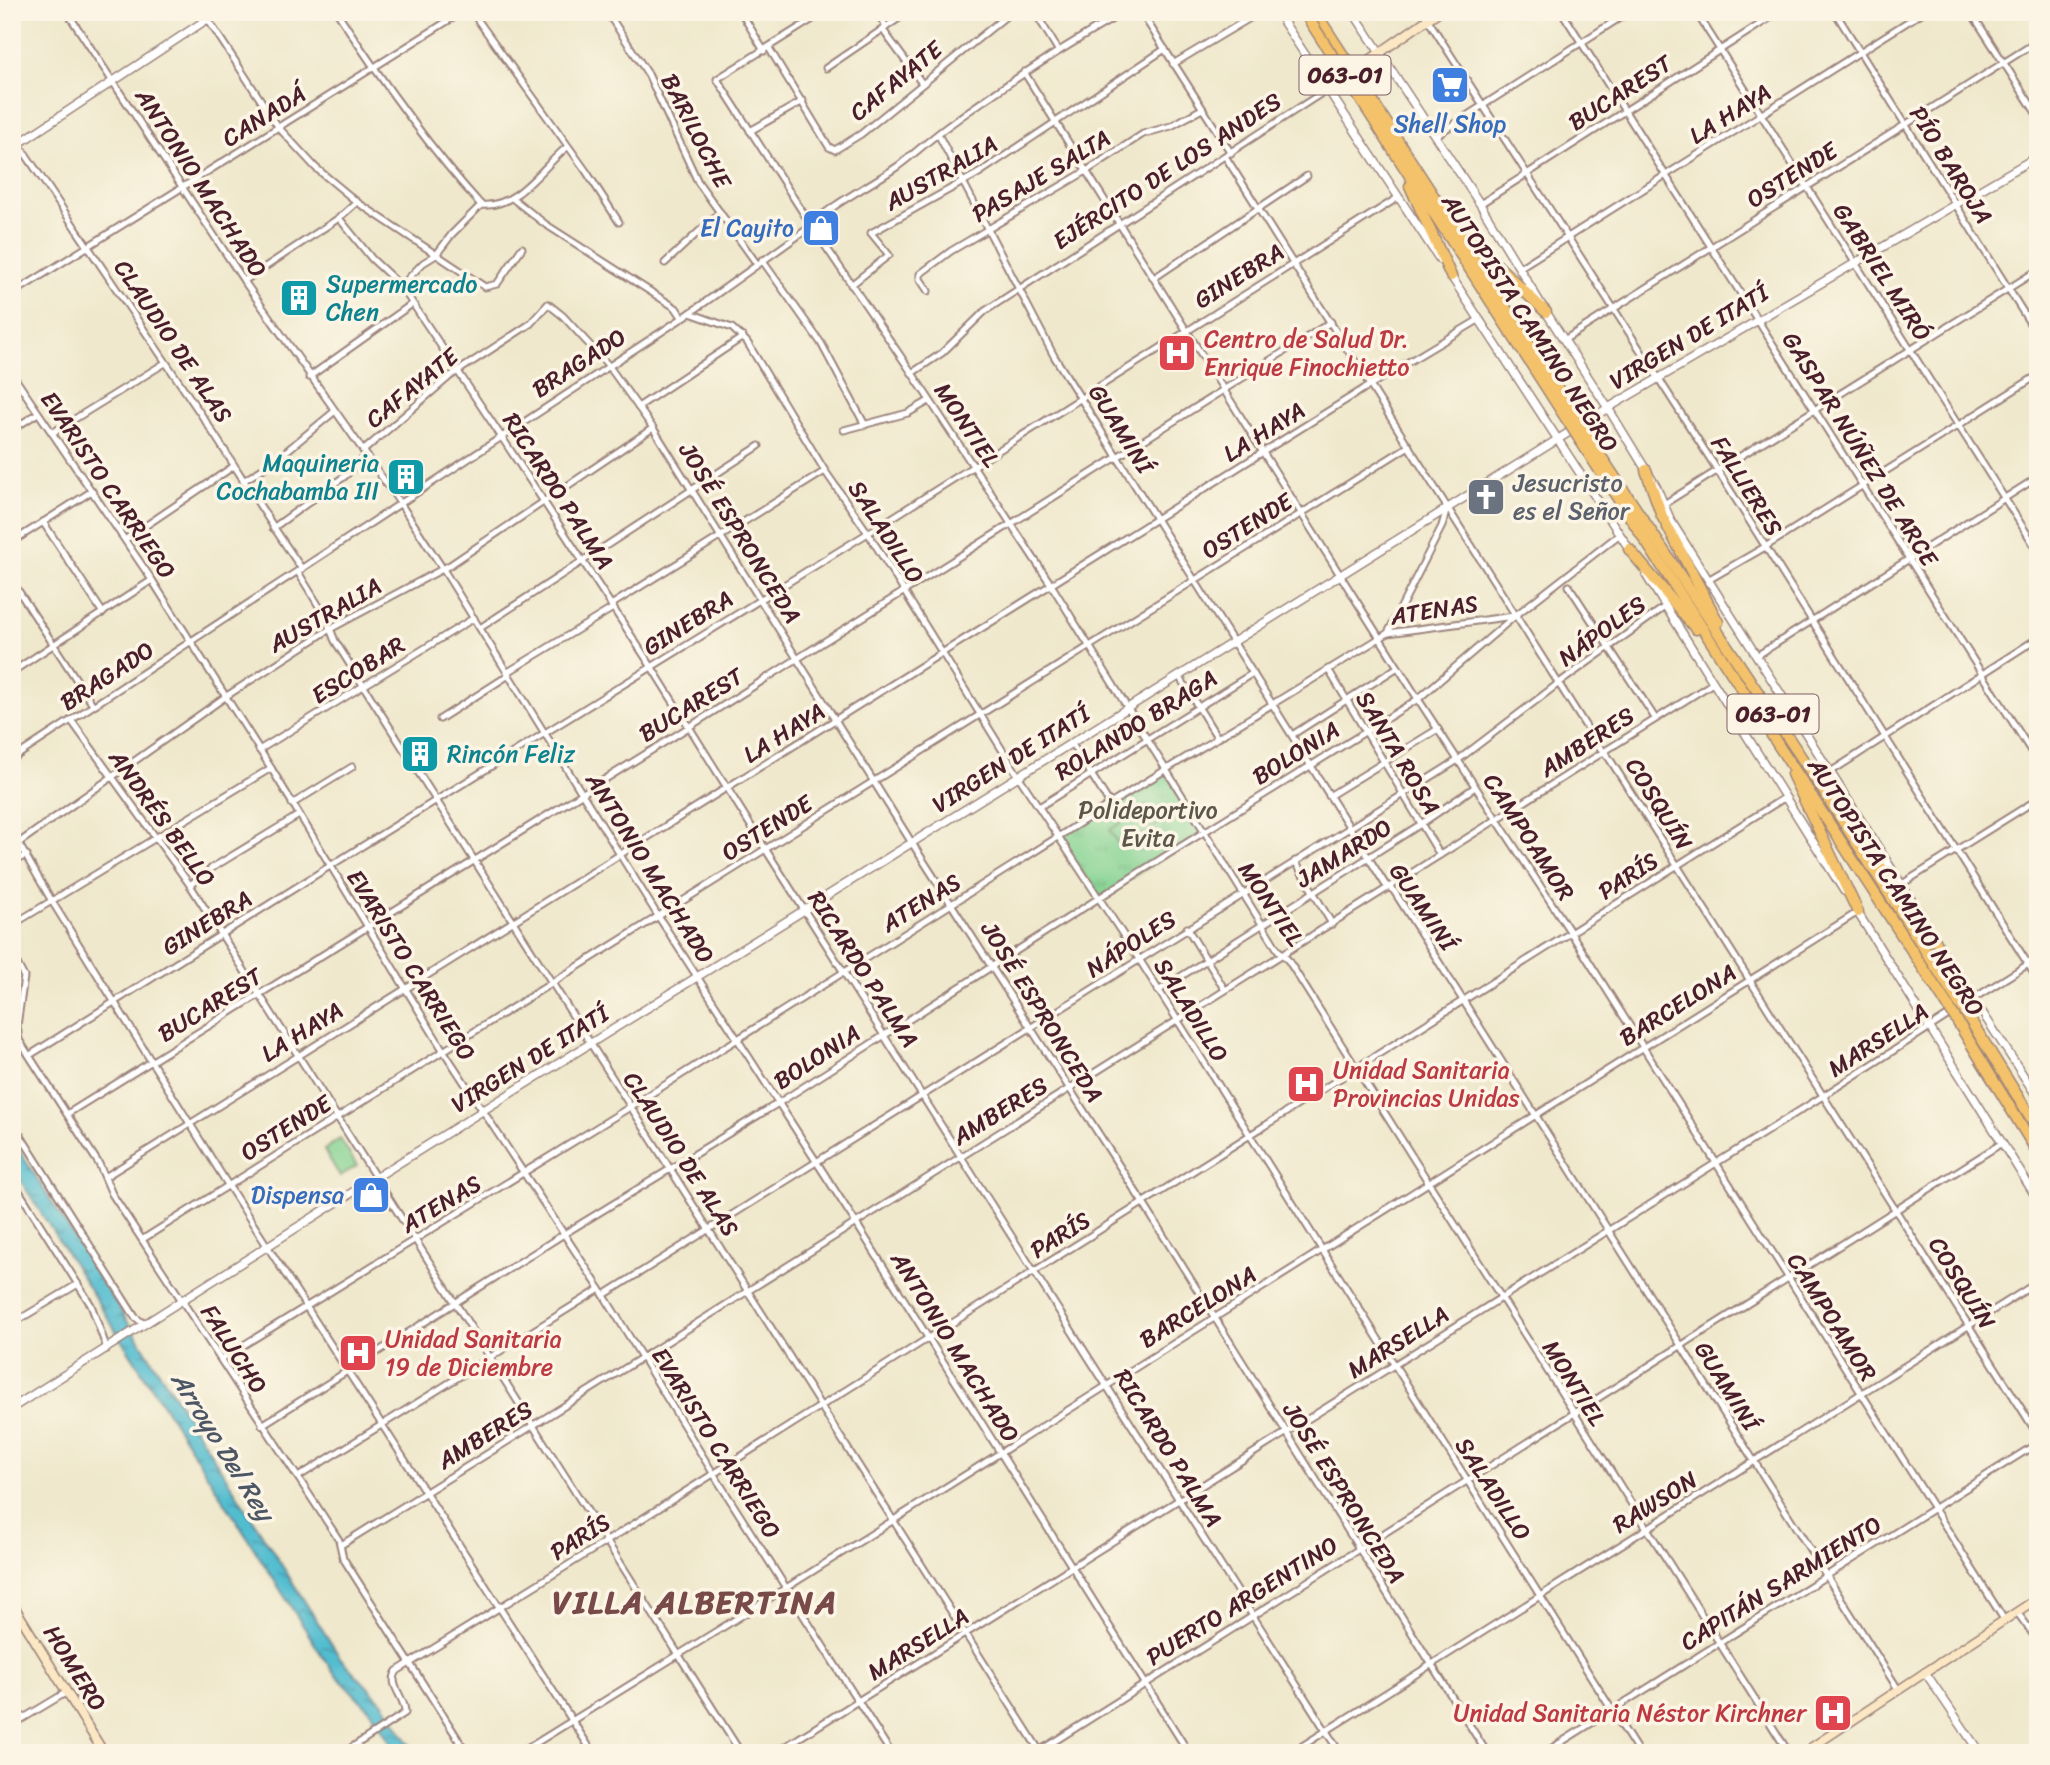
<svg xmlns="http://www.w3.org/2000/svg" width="2050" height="1765" font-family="Sriracha,sans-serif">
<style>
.park{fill:url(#park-tufts);stroke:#68795f;stroke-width:2}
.garden{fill:#85d393;stroke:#68795f;stroke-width:2}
.water{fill:url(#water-ripples);stroke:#4e6e7e;stroke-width:2}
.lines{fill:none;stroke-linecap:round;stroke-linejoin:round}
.minor-casing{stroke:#9c847c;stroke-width:9}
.tertiary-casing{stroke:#9c847c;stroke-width:10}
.secondary-casing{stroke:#9c847c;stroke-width:11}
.motorway-casing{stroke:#9c847c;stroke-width:13}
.minor{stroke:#fff;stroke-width:5}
.tertiary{stroke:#fff;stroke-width:7}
.secondary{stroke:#fbe7c3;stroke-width:8}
.motorway{stroke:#f4c26a;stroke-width:10}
.motorway-bridge-casing{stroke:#9c847c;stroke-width:13;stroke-linecap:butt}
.motorway-bridge{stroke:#f4c26a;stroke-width:10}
.labels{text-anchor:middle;stroke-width:7;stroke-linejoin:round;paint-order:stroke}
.shield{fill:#fcf5e5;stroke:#7f5f63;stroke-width:2}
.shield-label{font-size:23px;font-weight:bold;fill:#4a1f2b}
.street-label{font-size:24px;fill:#4a1f2b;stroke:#fcf5e5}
.shop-label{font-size:24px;fill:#366cbe;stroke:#fcf5e5;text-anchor:end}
.culture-label{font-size:24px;fill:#0d838f;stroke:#fcf5e5;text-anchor:start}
.health-label{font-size:24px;fill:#be3a42;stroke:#fcf5e5;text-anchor:start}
.worship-label{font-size:24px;fill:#5b616d;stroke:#fcf5e5;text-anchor:start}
.park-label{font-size:24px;fill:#5c554a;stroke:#fcf5e5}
.water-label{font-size:26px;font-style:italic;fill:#4d5665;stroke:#fcf5e5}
.district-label{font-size:32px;font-weight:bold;letter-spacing:2px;fill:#794a4a;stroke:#fcf5e5}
</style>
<defs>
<pattern id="park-tufts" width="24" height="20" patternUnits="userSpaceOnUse" patternTransform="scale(1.75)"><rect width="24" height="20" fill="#85d393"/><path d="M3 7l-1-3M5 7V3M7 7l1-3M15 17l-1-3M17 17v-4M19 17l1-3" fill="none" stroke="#74b57f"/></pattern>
<pattern id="water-ripples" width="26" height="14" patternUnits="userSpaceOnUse" patternTransform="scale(1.75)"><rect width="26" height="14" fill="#53bdd0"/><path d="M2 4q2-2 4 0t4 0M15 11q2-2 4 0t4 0" fill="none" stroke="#4799a9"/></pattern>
</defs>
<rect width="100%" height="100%" fill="#fcf5e5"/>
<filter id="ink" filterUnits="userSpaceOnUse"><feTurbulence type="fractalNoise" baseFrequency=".0143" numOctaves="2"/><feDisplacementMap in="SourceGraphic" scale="14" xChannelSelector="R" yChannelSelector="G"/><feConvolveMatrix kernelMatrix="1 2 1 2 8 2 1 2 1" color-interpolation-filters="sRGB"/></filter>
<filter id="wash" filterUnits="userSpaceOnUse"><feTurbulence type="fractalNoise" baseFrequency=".00686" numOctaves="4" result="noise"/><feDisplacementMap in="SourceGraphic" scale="28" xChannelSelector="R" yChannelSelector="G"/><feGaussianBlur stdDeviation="1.57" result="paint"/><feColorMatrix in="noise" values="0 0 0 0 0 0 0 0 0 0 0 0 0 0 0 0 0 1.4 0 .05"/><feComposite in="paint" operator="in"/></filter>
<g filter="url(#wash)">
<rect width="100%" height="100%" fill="#efe8cc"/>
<path class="park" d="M1165,771L1204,832L1099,898L1058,837Z"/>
<g class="garden">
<path d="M1148,805L1160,823L1121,848L1110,830Z"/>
<path d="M340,1139L357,1166L340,1176L324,1150Z"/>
</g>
<path class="water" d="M12,1139L341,1659L383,1703L415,1753H397L371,1711L335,1674L323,1657L12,1167Z"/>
</g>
<g filter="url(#ink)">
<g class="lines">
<g class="minor-casing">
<g id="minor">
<path d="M67,12L244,281L400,503L443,569L658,916L856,1223L1189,1753"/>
<path d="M203,12L279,128L316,168L357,202L485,287L497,284L522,248"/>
<path d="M337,12C381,80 427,145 481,205"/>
<path d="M472,12L586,171L619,222"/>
<path d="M607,12L648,74L698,182L757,264"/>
<path d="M741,12L764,51"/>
<path d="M824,12L717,79L811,225L912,373L1052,586L1278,950L1288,960L1789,1753"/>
<path d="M877,12L886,27"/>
<path d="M1035,12L1058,50"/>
<path d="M1141,12L1231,153"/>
<path d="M1423,12L1718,471L2038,980"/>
<path d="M1562,12L2038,762"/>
<path d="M1696,12L2038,551"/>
<path d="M1835,12L2038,336"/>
<path d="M1971,12L2038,116"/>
<path d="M883,30L921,82"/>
<path d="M769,48L829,147L835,150L861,134L1011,12"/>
<path d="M1173,64L1260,12"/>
<path d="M826,68L908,12"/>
<path d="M1024,72L1418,699L1571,933L2005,1621"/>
<path d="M750,131L803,101"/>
<path d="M12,134C72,224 133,314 194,404C231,458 264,515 302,569"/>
<path d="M938,134L1054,356L1385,884L1394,891L1898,1689"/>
<path d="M1435,136L1629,12"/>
<path d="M1225,156L1597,744L1609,758L2038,1435"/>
<path d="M512,198L545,224L676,308L682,317"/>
<path d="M1480,204L1779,12"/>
<path d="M339,218L372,259L401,286L501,436L651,666L766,850L1340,1753"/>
<path d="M762,260L821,343L865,425"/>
<path d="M665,263L720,212"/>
<path d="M1519,268L1923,12"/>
<path d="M1154,278L1307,176"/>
<path d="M244,281L339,218L357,202"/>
<path d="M851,285L889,255L871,233L979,173L1165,49"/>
<path d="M401,286L423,263L436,255L452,234L481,205C517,209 543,166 567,147"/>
<path d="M928,291L920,279V274L951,251L1088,170L1143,134L1171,126L1202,109"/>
<path d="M12,294L462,12"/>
<path d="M690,313L732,328L747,342L825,471L868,533L1019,777L1139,959L1639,1753"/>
<path d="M1564,340L2038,41"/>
<path d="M912,373L942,353L985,311L1328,89"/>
<path d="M12,374L152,580L271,768L443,1050L600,1289L713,1473L891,1753"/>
<path d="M309,377L412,304"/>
<path d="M638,407L743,337"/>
<path d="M12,430L38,413"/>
<path d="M844,430L908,413L929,401"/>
<path d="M52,433L165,363"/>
<path d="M363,451L449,377L530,324L548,304L563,316L608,365L653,428L912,843L1143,1203L1487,1753"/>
<path d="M243,481L272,463L335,411"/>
<path d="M1664,504L2038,270"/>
<path d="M43,522L103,613"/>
<path d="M273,528L345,476L366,456"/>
<path d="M126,539L234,466"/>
<path d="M12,542L92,491"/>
<path d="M298,572L325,616L335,641L1041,1753"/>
<path d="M1708,580L1765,547L2038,375"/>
<path d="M12,581L93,705"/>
<path d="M1569,586L1655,718"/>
<path d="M611,605L825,471"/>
<path d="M480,628L759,446"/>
<path d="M1388,633L1442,526L1447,508"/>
<path d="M1758,655L2038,477"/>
<path d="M1328,669L1440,855"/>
<path d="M12,672L152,580"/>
<path d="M508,672L613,608"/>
<path d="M1179,676L1217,737"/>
<path d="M440,719L509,675"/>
<path d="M71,720L190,885L741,1753"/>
<path d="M1292,735L1398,667"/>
<path d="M1072,744L1110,804"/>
<path d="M259,750L474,618"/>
<path d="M12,759L690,313L806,230C833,202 867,188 898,166C914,154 928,141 944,129C1002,86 1062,48 1124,12"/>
<path d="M1832,771L2038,638"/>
<path d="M1329,796L1438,729"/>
<path d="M292,804L352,767"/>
<path d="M1039,807L1253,673"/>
<path d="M12,832L53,903L228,1185L593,1753"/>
<path d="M20,842L225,697L330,629L450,565L653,428"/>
<path d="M1295,861L1332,924"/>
<path d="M12,862L27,855"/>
<path d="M1902,884L2038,799"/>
<path d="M190,885L212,868L299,815"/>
<path d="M12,925L271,768"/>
<path d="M1187,928L1225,990"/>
<path d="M12,954L24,977L17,1026L19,1040L99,1164L112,1194L339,1540L343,1558L467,1753"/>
<path d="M1158,991L1421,824L1475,787"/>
<path d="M1960,1007L2038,958"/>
<path d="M30,1055L330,866L868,533L1399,197"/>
<path d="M67,1114L689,727L1331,322"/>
<path d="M12,1122L135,1317L144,1324"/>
<path d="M105,1177L1370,385L1480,319"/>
<path d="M12,1180L91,1305L107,1349"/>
<path d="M143,1239L1409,446"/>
<path d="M604,1295L1458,760L1559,683L1666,606"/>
<path d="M12,1315L17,1320L20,1319L78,1284"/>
<path d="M221,1359L630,1107L1110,804L1388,633L1514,616"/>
<path d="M262,1425L564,1234L780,1102L1138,873L1418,699L1516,615L1620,534"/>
<path d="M298,1477L600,1289"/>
<path d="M341,1545L643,1357L1713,683"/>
<path d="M2017,1612L2038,1641"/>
<path d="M12,1725L67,1692"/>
<path d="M343,1753L405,1713C406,1697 387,1686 397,1671L607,1541L1784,798"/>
<path d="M520,1753L786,1588L1858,912"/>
<path d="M775,1753L1823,1096L1952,1013"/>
<path d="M1036,1753L2002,1143"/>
<path d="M1291,1753L2038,1282"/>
<path d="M1544,1753L2038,1443"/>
<path d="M2035,1753L2038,1751"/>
</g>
</g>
<g class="tertiary-casing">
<g id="tertiary">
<path d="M1277,12L1440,260"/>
<path d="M1353,12L1480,204L1546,312L1608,408L1656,486L1671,521L1919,912"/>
<path d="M12,148L218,12"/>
<path d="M1449,273L1632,553"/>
<path d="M1646,575L1844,891"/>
<path d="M1856,910L2038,1200"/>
<path d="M1935,940L2038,1098"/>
<path d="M12,1408L375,1178L1608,408L2038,156"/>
<path d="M1925,1672L1980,1753"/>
</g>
</g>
<g class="secondary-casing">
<g id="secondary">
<path d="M1328,89L1438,12"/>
<path d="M12,1603L104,1753"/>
<path d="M1803,1753L2038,1598"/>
</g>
</g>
<g class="motorway-casing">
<g id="motorway">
<path d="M1315,12L1354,72"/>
<path d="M1387,124L1569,406"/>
<path d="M1381,131L1562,412"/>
<path d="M1410,186L1451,276"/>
<path d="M1456,220L1477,246L1546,312"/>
<path d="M1588,437L1819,784L1954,995"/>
<path d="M1580,440L1944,1000"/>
<path d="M1646,470L1662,516L1718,622"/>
<path d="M1629,549L1696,629"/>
<path d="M1792,774L1858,912"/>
<path d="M1874,858L1936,942"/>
<path d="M1969,1018L2038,1129"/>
<path d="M1959,1024L2038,1153"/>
</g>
</g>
<use href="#minor" class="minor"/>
<use href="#tertiary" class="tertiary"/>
<use href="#secondary" class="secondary"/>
<use href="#motorway" class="motorway"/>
<g class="motorway-bridge-casing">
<g id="motorway-bridge">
<path d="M1308,18L1381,131"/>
<path d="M1354,72L1387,124"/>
<path d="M1569,406L1588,437"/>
<path d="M1562,412L1580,440"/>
<path d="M1954,995L1969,1018"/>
<path d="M1944,1000L1959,1024"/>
</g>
</g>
<use href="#motorway-bridge" class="motorway-bridge"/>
</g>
</g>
<defs>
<g id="supermarket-square" transform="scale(2.0125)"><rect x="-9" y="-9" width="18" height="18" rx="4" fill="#3f7fe0" stroke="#fcf5e5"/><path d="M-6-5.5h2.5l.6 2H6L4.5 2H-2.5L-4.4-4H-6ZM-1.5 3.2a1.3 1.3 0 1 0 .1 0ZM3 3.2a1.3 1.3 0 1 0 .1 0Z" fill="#fff"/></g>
<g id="shop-square" transform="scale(2.0125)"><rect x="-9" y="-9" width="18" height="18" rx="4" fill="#3f7fe0" stroke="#fcf5e5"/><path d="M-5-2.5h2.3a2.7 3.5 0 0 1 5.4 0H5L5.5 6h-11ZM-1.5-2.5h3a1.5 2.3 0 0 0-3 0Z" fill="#fff"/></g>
<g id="building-square" transform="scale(2.0125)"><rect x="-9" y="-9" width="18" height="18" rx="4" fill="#0f9aa8" stroke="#fcf5e5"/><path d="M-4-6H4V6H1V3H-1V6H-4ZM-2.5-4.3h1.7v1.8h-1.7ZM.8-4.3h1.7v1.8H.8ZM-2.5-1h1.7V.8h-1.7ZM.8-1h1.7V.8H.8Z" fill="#fff"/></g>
<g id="hospital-square" transform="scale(2.0125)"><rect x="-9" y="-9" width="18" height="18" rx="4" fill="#e0444e" stroke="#fcf5e5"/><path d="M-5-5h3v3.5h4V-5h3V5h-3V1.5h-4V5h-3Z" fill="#fff"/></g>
<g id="church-square" transform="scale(2.0125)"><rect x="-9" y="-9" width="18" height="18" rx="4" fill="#6b7280" stroke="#fcf5e5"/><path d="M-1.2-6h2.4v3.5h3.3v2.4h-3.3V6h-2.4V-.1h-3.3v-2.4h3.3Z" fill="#fff"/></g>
</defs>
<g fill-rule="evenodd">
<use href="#supermarket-square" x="1450" y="85"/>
<use href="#shop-square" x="821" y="228"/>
<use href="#building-square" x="299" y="298"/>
<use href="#hospital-square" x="1177" y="353"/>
<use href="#building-square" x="406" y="477"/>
<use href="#church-square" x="1486" y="497"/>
<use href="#building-square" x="420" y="754"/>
<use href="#hospital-square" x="1306" y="1084"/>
<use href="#shop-square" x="371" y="1195"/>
<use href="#hospital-square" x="358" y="1353"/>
<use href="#hospital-square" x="1833" y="1713"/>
</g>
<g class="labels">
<g class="shield">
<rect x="1299.5" y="55.5" width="91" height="39" rx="5"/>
<rect x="1727.5" y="694.5" width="91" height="39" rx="5"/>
</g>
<g class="shield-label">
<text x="1345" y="83">063-01</text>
<text x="1773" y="722">063-01</text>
</g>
<g class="street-label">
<text transform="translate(896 81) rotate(-39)" y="8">CAFAYATE</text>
<text transform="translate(1620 93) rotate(-33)" y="8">BUCAREST</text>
<text transform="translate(1730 114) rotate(-32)" y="8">LA HAYA</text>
<text transform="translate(264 116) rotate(-32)" y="8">CANADÁ</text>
<text transform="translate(696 131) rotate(63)" y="8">BARILOCHE</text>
<text transform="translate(1951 165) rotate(58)" y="8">PÍO BAROJA</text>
<text transform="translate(1167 171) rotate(-33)" y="8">EJÉRCITO DE LOS ANDES</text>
<text transform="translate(941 173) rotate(-30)" y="8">AUSTRALIA</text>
<text transform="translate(1792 175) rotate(-32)" y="8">OSTENDE</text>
<text transform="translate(1041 176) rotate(-31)" y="8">PASAJE SALTA</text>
<text transform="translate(201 183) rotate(57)" y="8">ANTONIO MACHADO</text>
<text transform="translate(1882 272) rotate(57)" y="8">GABRIEL MIRÓ</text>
<text transform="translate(1239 276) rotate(-32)" y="8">GINEBRA</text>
<text transform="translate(1530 323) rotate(57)" y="8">AUTOPISTA CAMINO NEGRO</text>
<text transform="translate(1689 337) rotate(-31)" y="8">VIRGEN DE ITATÍ</text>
<text transform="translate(173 341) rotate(56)" y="8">CLAUDIO DE ALAS</text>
<text transform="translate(579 363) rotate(-33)" y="8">BRAGADO</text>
<text transform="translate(412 388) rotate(-39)" y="8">CAFAYATE</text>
<text transform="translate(967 425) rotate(56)" y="8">MONTIEL</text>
<text transform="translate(1121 429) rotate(58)" y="8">GUAMINÍ</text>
<text transform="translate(1264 432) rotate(-32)" y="8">LA HAYA</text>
<text transform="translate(1860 449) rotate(58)" y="8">GASPAR NÚÑEZ DE ARCE</text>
<text transform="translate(108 485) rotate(56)" y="8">EVARISTO CARRIEGO</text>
<text transform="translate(1747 486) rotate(58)" y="8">FALLIERES</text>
<text transform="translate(558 491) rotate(57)" y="8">RICARDO PALMA</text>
<text transform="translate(1247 526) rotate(-32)" y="8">OSTENDE</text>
<text transform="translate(886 532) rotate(57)" y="8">SALADILLO</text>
<text transform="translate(740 533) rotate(58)" y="8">JOSÉ ESPRONCEDA</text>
<text transform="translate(1434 610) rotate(-9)" y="8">ATENAS</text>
<text transform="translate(325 615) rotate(-30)" y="8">AUSTRALIA</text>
<text transform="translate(688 623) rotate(-32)" y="8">GINEBRA</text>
<text transform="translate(1602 631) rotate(-36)" y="8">NÁPOLES</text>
<text transform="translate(358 670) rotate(-32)" y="8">ESCOBAR</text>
<text transform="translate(107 676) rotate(-33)" y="8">BRAGADO</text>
<text transform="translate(691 705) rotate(-32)" y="8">BUCAREST</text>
<text transform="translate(1136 725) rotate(-32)" y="8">ROLANDO BRAGA</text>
<text transform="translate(784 733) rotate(-32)" y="8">LA HAYA</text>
<text transform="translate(1587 742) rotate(-33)" y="8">AMBERES</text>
<text transform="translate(1296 753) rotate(-32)" y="8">BOLONIA</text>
<text transform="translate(1398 753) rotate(59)" y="8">SANTA ROSA</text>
<text transform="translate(1011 759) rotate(-32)" y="8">VIRGEN DE ITATÍ</text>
<text transform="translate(1659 804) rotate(58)" y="8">COSQUÍN</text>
<text transform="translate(162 818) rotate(54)" y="8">ANDRÉS BELLO</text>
<text transform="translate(767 828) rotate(-32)" y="8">OSTENDE</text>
<text transform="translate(1529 837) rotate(57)" y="8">CAMPOAMOR</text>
<text transform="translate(1344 853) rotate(-32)" y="8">JAMARDO</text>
<text transform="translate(650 868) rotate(58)" y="8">ANTONIO MACHADO</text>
<text transform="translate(1628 876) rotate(-33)" y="8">PARÍS</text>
<text transform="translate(1896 887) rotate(57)" y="8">AUTOPISTA CAMINO NEGRO</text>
<text transform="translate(921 903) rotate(-32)" y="8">ATENAS</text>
<text transform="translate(1271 904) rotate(56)" y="8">MONTIEL</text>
<text transform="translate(1423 907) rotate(56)" y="8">GUAMINÍ</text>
<text transform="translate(207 923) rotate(-32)" y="8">GINEBRA</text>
<text transform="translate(1131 944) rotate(-33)" y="8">NÁPOLES</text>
<text transform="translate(411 965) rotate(58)" y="8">EVARISTO CARRIEGO</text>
<text transform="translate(863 969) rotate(57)" y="8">RICARDO PALMA</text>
<text transform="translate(210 1005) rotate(-32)" y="8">BUCAREST</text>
<text transform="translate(1678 1005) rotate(-32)" y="8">BARCELONA</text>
<text transform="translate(1191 1010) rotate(58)" y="8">SALADILLO</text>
<text transform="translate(1042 1012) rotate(58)" y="8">JOSÉ ESPRONCEDA</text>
<text transform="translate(302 1032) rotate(-32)" y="8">LA HAYA</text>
<text transform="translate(1878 1040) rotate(-33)" y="8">MARSELLA</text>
<text transform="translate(817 1057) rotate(-33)" y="8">BOLONIA</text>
<text transform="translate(530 1059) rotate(-32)" y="8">VIRGEN DE ITATÍ</text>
<text transform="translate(1000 1111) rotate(-32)" y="8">AMBERES</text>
<text transform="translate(286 1128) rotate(-32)" y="8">OSTENDE</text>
<text transform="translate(681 1154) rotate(57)" y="8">CLAUDIO DE ALAS</text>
<text transform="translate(441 1204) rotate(-31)" y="8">ATENAS</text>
<text transform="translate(1060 1235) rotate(-32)" y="8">PARÍS</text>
<text transform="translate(1962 1283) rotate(58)" y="8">COSQUÍN</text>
<text transform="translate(1198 1307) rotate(-32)" y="8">BARCELONA</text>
<text transform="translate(1832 1317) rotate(58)" y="8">CAMPOAMOR</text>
<text transform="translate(1398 1342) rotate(-32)" y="8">MARSELLA</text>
<text transform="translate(955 1347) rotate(58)" y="8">ANTONIO MACHADO</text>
<text transform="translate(234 1349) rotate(57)" y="8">FALUCHO</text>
<text transform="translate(1574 1383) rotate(58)" y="8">MONTIEL</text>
<text transform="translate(1727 1386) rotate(58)" y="8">GUAMINÍ</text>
<text transform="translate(485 1435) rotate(-32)" y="8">AMBERES</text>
<text transform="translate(716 1443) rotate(58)" y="8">EVARISTO CARRIEGO</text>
<text transform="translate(1168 1448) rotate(58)" y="8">RICARDO PALMA</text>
<text transform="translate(1493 1489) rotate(57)" y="8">SALADILLO</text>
<text transform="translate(1344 1493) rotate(58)" y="8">JOSÉ ESPRONCEDA</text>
<text transform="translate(1655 1502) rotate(-32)" y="8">RAWSON</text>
<text transform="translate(580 1537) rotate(-32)" y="8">PARÍS</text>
<text transform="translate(1781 1583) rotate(-32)" y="8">CAPITÁN SARMIENTO</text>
<text transform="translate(1242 1601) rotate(-32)" y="8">PUERTO ARGENTINO</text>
<text transform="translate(918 1644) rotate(-32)" y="8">MARSELLA</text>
<text transform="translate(75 1668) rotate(58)" y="8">HOMERO</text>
</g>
<g class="shop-label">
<text x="1450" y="132" text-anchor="middle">Shell Shop</text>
<text x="794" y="236">El Cayito</text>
<text x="344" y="1203">Dispensa</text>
</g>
<g class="culture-label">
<text x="326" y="292">Supermercado<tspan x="326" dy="28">Chen</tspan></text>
<text x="379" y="471" text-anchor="end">Maquineria<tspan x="379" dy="28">Cochabamba III</tspan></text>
<text x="447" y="762">Rincón Feliz</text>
</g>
<g class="health-label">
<text x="1204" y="347">Centro de Salud Dr.<tspan x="1204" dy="28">Enrique Finochietto</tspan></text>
<text x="1333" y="1078">Unidad Sanitaria<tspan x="1333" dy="28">Provincias Unidas</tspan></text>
<text x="385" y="1347">Unidad Sanitaria<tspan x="385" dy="28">19 de Diciembre</tspan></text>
<text x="1806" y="1721" text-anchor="end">Unidad Sanitaria Néstor Kirchner</text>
</g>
<g class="worship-label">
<text x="1513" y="491">Jesucristo<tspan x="1513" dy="28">es el Señor</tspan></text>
</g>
<g class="park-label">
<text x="1148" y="818">Polideportivo<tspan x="1148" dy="28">Evita</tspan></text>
</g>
<g class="water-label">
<text transform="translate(223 1446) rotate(58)" y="9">Arroyo Del Rey</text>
</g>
<g class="district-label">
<text x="695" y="1613">VILLA ALBERTINA</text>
</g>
</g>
<rect width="2050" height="1765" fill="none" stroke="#fcf5e5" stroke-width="42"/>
</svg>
